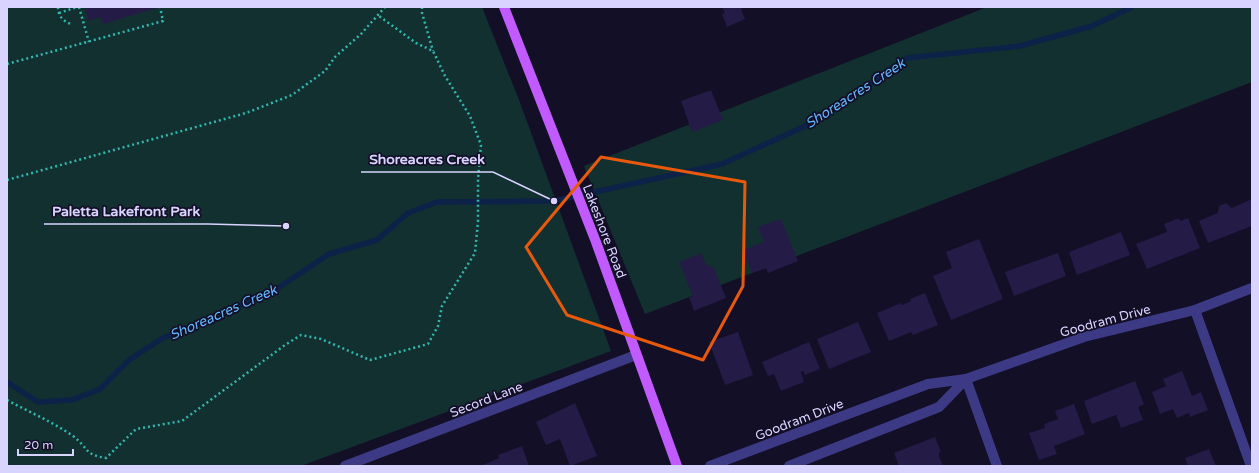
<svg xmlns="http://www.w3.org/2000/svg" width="1259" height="473" font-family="'Varela Round',sans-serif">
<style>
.green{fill:#12302f}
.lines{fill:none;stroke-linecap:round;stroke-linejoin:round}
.stream{stroke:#0c2248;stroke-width:5.5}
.building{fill:#241b47}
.path{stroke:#2fb8b0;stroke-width:2.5;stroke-dasharray:2 3;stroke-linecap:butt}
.minor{stroke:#3d3a85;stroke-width:10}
.major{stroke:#c25bff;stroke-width:10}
.marked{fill:none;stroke:#e8590c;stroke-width:3;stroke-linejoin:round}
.labels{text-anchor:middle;stroke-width:3.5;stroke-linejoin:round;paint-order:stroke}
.street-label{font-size:13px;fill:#d9d4ff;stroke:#130f26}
.water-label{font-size:14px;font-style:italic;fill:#62b6ff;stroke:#130f26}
.leader{fill:none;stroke:#d9d4ff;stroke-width:1.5}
.callout-dot{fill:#d9d4ff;stroke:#130f26;stroke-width:1.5}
.callout-label{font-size:14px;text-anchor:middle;font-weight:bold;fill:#d9d4ff;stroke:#130f26;stroke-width:3.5;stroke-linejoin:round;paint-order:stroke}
</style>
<rect width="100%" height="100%" fill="#130f26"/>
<g class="green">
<path d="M7,7H482L519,100L611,351L301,466H7Z"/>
<path d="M987,7H1252V82L645,314L584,166Z"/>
</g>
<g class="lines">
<path class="stream" d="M7,382L38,402L72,400L100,389L129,360L161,339L275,290L329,254L377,240L408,213L437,202L554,201L722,164L814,122L907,58L1020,46L1092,26L1132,7"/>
</g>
<g class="building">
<path d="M85,7H156L157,8L102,24L101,17L89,21Z"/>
<path d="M722,7H746L741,9L745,19L727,27L722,14L725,13Z"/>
<path d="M711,90L723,120L692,132L681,101Z"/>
<path d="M1252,199V226L1208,243L1199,221L1218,213L1219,206L1226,203L1232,208Z"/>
<path d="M1179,218L1180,221L1188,218L1200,248L1147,269L1136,244L1167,232L1164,224Z"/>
<path d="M781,219L798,261L768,273L766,268L752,273L743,250L764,242L758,227Z"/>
<path d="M1121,232L1130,255L1077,275L1069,252Z"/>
<path d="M979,239L1003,299L951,320L933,276L952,268L946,252Z"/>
<path d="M701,253L706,265L708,264L710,268L713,266L726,298L694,311L689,297L693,296L679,262Z"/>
<path d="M1058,253L1066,276L1014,296L1005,272Z"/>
<path d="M925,293L938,325L913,335L911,332L889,341L877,313L901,303L902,305L911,301L910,299Z"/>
<path d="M858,322L871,352L829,369L817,339Z"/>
<path d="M738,332L753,375L725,385L709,342Z"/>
<path d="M809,342L820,369L805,375L803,371L801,372L804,382L781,391L774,374L768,376L762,362Z"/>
<path d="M1182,371L1192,396L1201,392L1208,410L1190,417L1189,413L1177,418L1173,409L1160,414L1152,392L1166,386L1163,379Z"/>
<path d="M1135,381L1144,404L1138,407L1143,420L1121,428L1116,415L1092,424L1084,401Z"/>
<path d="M575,403L597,456L570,466L560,439L546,445L536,422Z"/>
<path d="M1074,404L1085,434L1054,446L1057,454L1039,460L1029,433L1045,428L1044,424L1058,419L1055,411Z"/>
<path d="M935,437L941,452H939V456L943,466H899L894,453Z"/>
<path d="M522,446L529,466H481L499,458L498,455Z"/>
<path d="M1209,449L1216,466H1188L1185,458Z"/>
</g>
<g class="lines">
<g class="path">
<path d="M58,7C58,16 63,21 71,24"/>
<path d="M79,7L89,42"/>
<path d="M422,7V13L433,51"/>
<path d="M59,13L77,7"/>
<path d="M7,64L163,21L160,7"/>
<path d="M7,180L246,113L292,95L325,71L335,57L361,34L385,7"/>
<path d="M7,400C29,412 53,422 73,436C88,447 84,455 106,458L136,429L182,421L285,345L301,335L321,339L370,360L428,344L438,326L442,306L475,253L478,221V179L481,145L470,116L445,76L433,51L416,43L379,16"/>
</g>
<g class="minor">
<path d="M1195,310L1251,466"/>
<path d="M966,379L997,466"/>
<path d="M345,466L636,355"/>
<path d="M710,466L928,384L966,379L1084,337L1195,310L1252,288"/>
<path d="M789,466L939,407L966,379"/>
</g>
<path class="major" d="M504,7L596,242L677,466"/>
</g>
<path class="marked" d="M601,157L745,182L743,286L703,360L567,315L526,247Z"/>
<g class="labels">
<g class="street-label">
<text transform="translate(605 231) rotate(69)" y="5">Lakeshore Road</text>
<text transform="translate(1105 320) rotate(-15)" y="5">Goodram Drive</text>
<text transform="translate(486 399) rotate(-21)" y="5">Secord Lane</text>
<text transform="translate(799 419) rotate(-21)" y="5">Goodram Drive</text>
</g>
<g class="water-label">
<text transform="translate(855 93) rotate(-33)" y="5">Shoreacres Creek</text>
<text transform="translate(223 312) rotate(-24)" y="5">Shoreacres Creek</text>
</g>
</g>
<path class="leader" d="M554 201L493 172H361M286 226L208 224H44"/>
<g class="callout-dot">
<circle cx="554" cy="201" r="4"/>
<circle cx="286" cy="226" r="4"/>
</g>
<g class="callout-label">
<text x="427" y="164">Shoreacres Creek</text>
<text x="126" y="216">Paletta Lakefront Park</text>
</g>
<rect width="1259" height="473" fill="none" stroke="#d9d4ff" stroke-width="16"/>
<path d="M18 449v6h55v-6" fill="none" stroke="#d9d4ff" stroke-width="2"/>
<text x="24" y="449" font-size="12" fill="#d9d4ff" stroke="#130f26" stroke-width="3" paint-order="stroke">20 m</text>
</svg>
